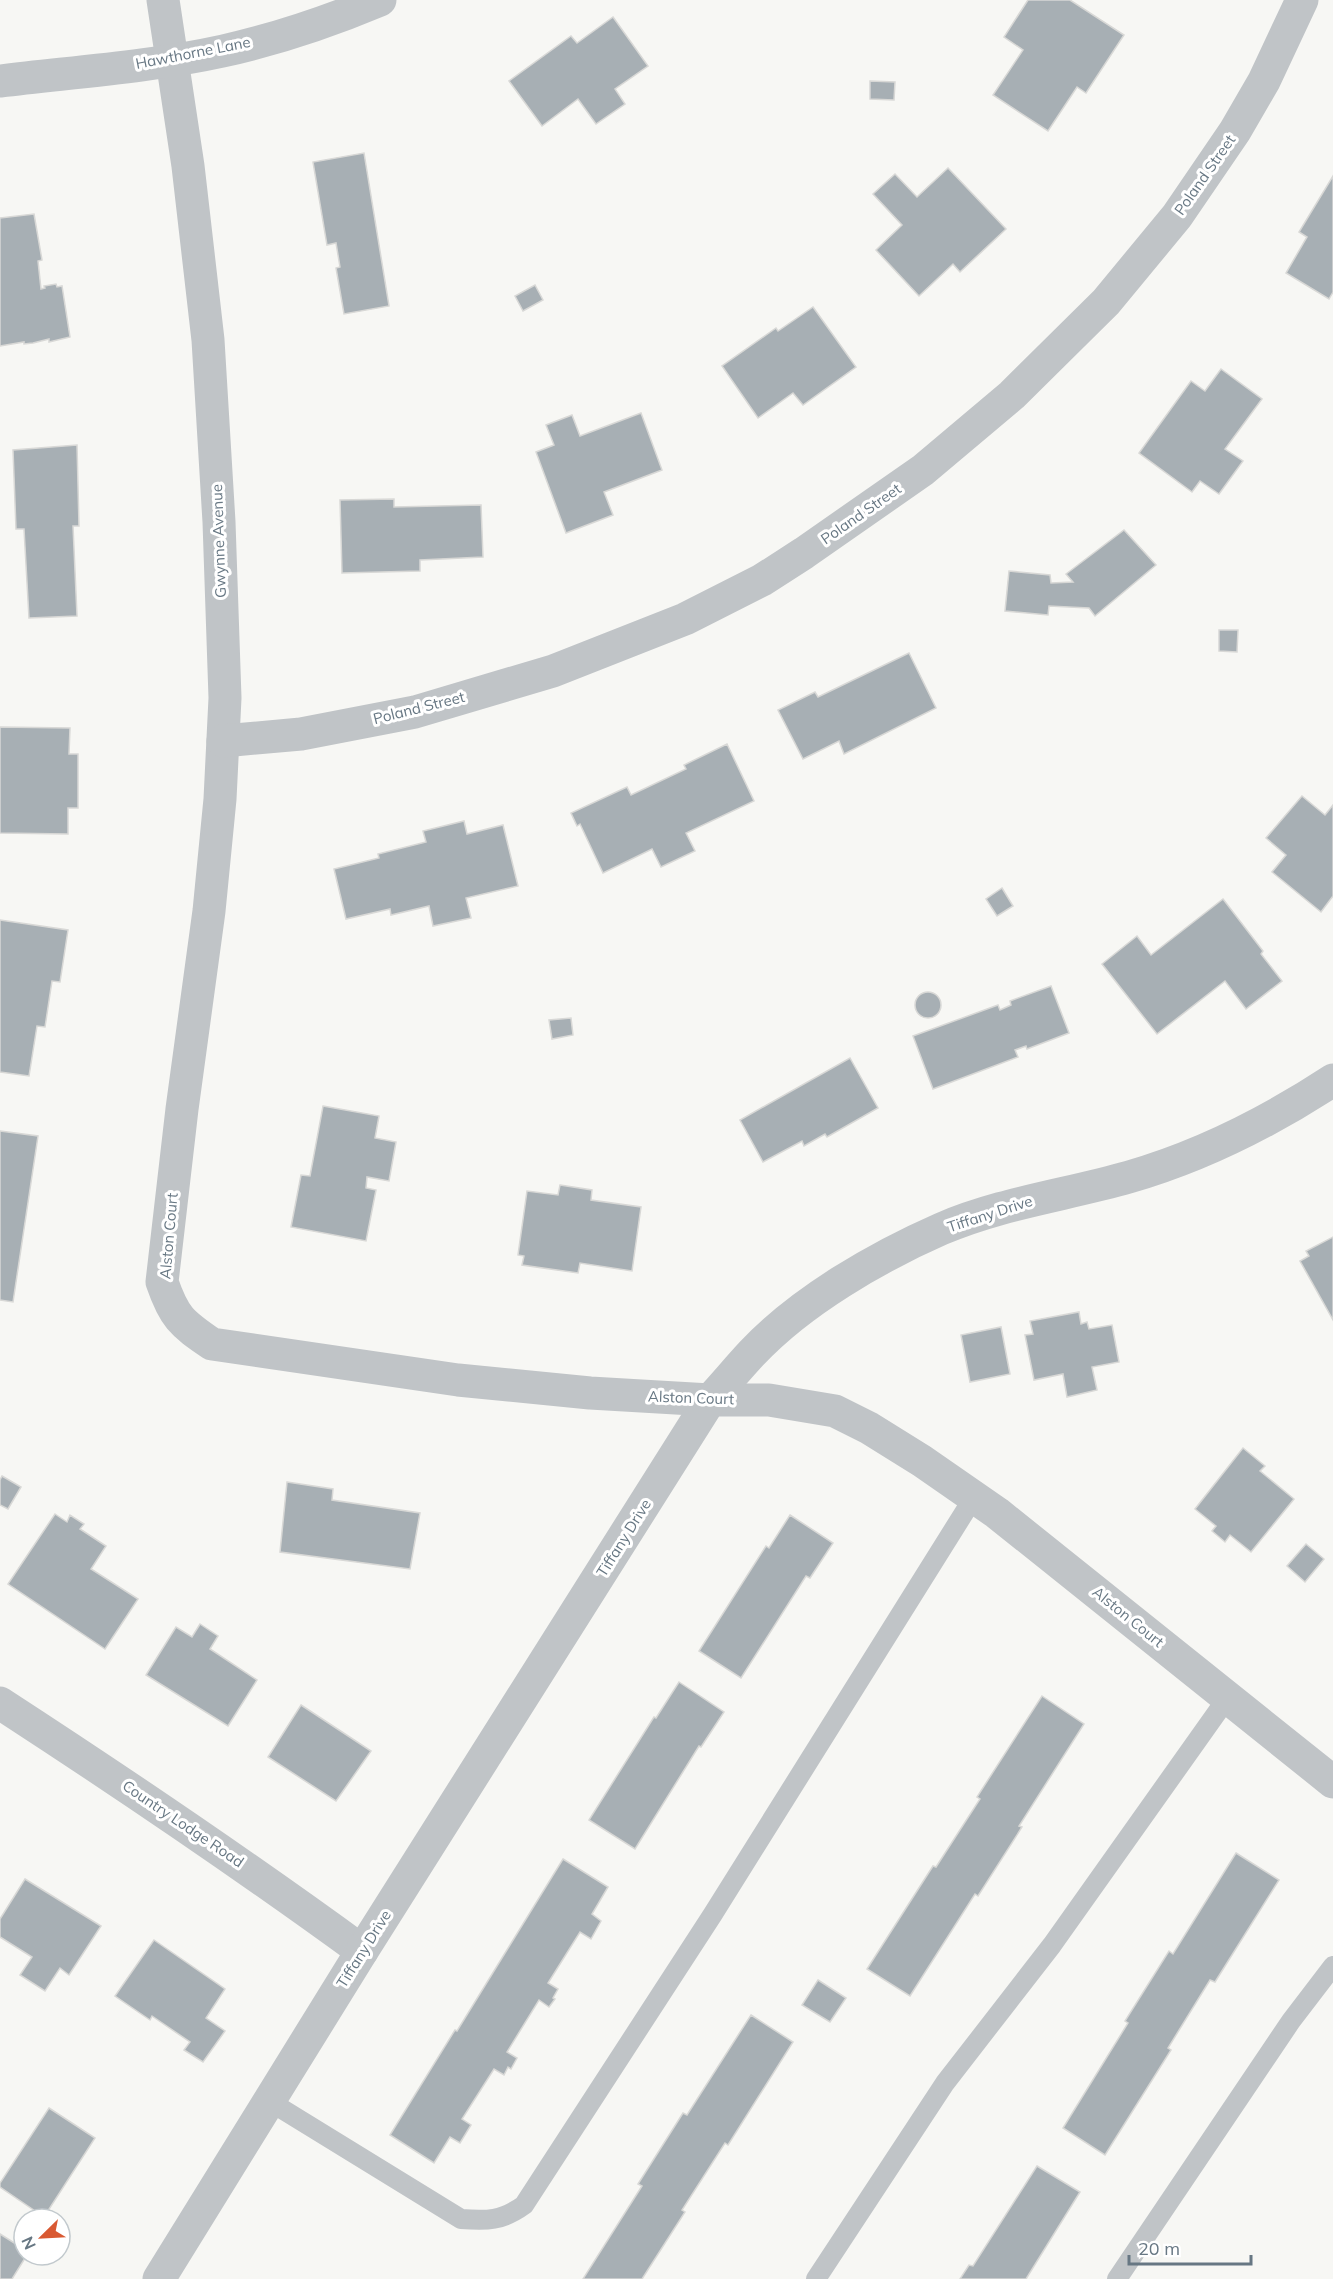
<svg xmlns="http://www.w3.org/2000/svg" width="1333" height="2279" font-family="Mulish,sans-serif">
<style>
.building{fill:#a7afb4;stroke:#d8d8d6;stroke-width:1.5}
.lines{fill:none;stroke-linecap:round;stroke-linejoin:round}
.lane{stroke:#c0c4c7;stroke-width:20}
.street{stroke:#c0c4c7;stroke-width:33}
.labels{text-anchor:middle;stroke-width:6;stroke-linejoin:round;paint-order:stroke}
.street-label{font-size:15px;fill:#677783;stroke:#fff}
</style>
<rect width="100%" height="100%" fill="#f7f7f4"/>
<g class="building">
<path d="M1028,0H1070L1124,35L1086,93L1077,87L1048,131L993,95L1023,50L1004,37Z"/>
<path d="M613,17L648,66L615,89L625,104L596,124L578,99L542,126L509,81L571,36L577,43Z"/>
<path d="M870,81L895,82L894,100L870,99Z"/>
<path d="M364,153L389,306L344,314L336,268L340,267L336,243L327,245L313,162Z"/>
<path d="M948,168L1006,229L960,272L953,264L919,296L876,250L902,225L873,194L895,174L917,197Z"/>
<path d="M1333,176V292L1329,299L1286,273L1307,237L1299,232Z"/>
<path d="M34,214L42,260L38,261L41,289L45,288L44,286L56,284L57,287L62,286L70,337L49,342V339L33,343L24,344V342L0,346V218Z"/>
<path d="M535,285L543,300L523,311L515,296Z"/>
<path d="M813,307L856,367L803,405L793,393L758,418L722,366L776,328L778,331Z"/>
<path d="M1221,369L1262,399L1225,449L1243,461L1219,494L1200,481L1192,492L1139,453L1191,381L1205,391Z"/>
<path d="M641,413L662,470L604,492L613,515L566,533L536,452L554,445L546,425L572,415L580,436Z"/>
<path d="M77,445L79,526H73L77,616L29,618L24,529H16L13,450Z"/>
<path d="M394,499V507L481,505L483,557L420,560V571L342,573L340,500Z"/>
<path d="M1124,530L1156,565L1095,616L1089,608L1049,606L1048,615L1005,611L1009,571L1050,575L1051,583L1073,582L1066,574Z"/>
<path d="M1219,630H1238L1237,652L1219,651Z"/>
<path d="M909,653L936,708L844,754L839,741L803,759L778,710L815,692L818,697Z"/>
<path d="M0,727L70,728L69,754H78V808H68V834L0,833Z"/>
<path d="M727,744L754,801L686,833L695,851L661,867L652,849L603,873L580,824L577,826L571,813L627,787L631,795L686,769L684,765Z"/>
<path d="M1302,796L1325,815L1333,805V896L1321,912L1272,872L1286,855L1266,838Z"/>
<path d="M464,821L467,834L503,825L518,886L466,898L471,918L433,926L429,906L391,915L390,909L346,919L334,869L379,858L378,854L426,842L423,831Z"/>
<path d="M1002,888L1013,906L997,916L986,899Z"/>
<path d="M1223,899L1263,951L1261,954L1282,981L1246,1009L1225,981L1157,1034L1102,964L1137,936L1151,955Z"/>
<path d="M0,920L68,930L60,982L52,981L45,1027L37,1026L29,1076L0,1072Z"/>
<path d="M1051,986L1069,1033L1027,1049L1026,1046L1015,1050L1018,1057L933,1089L913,1036L998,1005L1000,1010L1011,1005L1010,1001Z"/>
<circle cx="928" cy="1005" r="13"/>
<path d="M571,1018L573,1035L552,1039L549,1020Z"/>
<path d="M850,1058L878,1108L827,1137L825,1134L804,1146L802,1141L763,1162L740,1120Z"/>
<path d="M323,1106L379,1116L375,1138L396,1142L389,1181L367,1177L366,1188L376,1190L366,1241L291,1227L301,1175L310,1176Z"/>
<path d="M0,1131L38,1136L13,1302L0,1300Z"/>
<path d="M560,1185L592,1190L591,1200L641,1207L632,1271L580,1263L578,1273L522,1265L524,1256L518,1255L527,1191L558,1195Z"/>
<path d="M1333,1237V1320L1300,1261L1309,1256L1306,1251Z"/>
<path d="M1079,1312L1081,1324L1087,1322L1089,1329L1112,1325L1119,1362L1092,1367L1097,1390L1067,1397L1063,1374L1034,1380L1025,1335L1033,1334L1030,1321Z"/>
<path d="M1001,1327L1010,1374L970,1382L961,1335Z"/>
<path d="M1243,1448L1265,1466L1260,1471L1294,1499L1251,1552L1230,1535L1225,1542L1212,1531L1216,1526L1195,1509Z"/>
<path d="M2,1476L21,1487L8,1509L0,1505V1480Z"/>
<path d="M287,1482L333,1489L332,1500L420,1513L410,1569L280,1552Z"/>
<path d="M55,1514L67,1522L70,1515L84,1524L80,1529L106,1546L91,1569L138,1599L105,1649L8,1584Z"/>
<path d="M790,1515L833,1543L810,1578L806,1576L741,1678L699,1651L766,1546L769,1548Z"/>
<path d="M1306,1544L1324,1559L1305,1582L1287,1566Z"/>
<path d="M200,1624L218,1636L210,1649L257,1680L228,1726L146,1675L176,1627L192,1637Z"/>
<path d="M679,1682L724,1712L701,1747L699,1746L635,1849L589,1820L654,1717L656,1718Z"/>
<path d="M1042,1696L1084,1724L1019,1826L1022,1827L978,1896L975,1894L910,1996L867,1969L933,1866L936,1867L980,1799L977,1797Z"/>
<path d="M301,1705L371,1751L336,1801L268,1757Z"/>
<path d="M1236,1853L1279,1880L1215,1982L1210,1980L1168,2048L1171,2050L1105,2155L1063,2128L1128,2023L1125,2021L1169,1951L1173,1954Z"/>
<path d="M563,1859L608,1887L592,1914L601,1921L591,1939L580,1932L548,1983L558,1989L553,1998L555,1999L549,2007L539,2000L507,2052L517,2058L511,2069L508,2067L504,2075L494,2069L462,2119L471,2125L460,2143L450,2137L434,2163L390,2135L455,2030L457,2031Z"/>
<path d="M25,1879L101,1926L69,1975L60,1968L45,1991L20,1975L32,1957L0,1937V1919Z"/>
<path d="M154,1940L225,1989L206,2018L225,2031L203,2062L184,2050L190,2042L152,2016L150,2020L115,1996Z"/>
<path d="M818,1980L846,1998L830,2022L802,2005Z"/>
<path d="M751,2015L793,2042L728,2145L725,2143L682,2210L685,2212L642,2279H583L642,2186L638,2184L683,2113L687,2115Z"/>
<path d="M49,2108L95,2138L44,2217L0,2187V2183Z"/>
<path d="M1037,2166L1080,2192L1026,2279H960L969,2265L973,2266Z"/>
<path d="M0,2234L24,2249V2255H27L12,2279H0Z"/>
</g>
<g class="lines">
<g class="lane">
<path d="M269,2101L461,2219C487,2221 502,2221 524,2205L713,1914L974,1497"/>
<path d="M816,2279L945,2083L1052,1945L1228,1697"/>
<path d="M1117,2279L1291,2021L1333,1966"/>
</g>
<g class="street">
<path d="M163,0L188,166L208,340L219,522L225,698L220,799L209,911L182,1109L162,1282C174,1317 181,1323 212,1344L458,1380L590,1393L710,1400H769L835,1411L869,1428L922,1461L997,1513L1333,1782"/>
<path d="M0,81C74,72 150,67 223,51C277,39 330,21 380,0"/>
<path d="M223,741L301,734L415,712L553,671L685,619L762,580L804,553L923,470L1012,395L1106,302L1177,216L1235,131L1264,81L1302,0"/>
<path d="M0,1703C123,1783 244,1865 362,1951"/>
<path d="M159,2279L362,1951L710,1400C724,1385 738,1368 752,1353C801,1301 877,1257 941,1229C1001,1203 1066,1195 1129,1177C1202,1156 1269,1122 1333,1080"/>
</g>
</g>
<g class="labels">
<g class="street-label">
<text transform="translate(193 53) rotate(-11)" y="5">Hawthorne Lane</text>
<text transform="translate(1205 175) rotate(-55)" y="5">Poland Street</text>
<text transform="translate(861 514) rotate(-35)" y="5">Poland Street</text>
<text transform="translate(219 541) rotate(-92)" y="5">Gwynne Avenue</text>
<text transform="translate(419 708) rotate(-14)" y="5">Poland Street</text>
<text transform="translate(990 1214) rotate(-18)" y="5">Tiffany Drive</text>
<text transform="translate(169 1236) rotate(-85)" y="5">Alston Court</text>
<text transform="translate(691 1398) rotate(2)" y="5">Alston Court</text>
<text transform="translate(624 1538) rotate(-58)" y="5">Tiffany Drive</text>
<text transform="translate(1128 1617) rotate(39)" y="5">Alston Court</text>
<text transform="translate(183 1824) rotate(34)" y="5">Country Lodge Road</text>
<text transform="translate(364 1949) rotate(-58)" y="5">Tiffany Drive</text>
</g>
</g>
<g transform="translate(42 2237) rotate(246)"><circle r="28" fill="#ffffff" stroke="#c2c9cd" stroke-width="1.5"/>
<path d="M0-4.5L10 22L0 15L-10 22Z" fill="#d95932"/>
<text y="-9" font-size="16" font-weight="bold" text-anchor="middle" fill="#677783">N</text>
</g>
<path d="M1129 2255v9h122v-9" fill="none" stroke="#677783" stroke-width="3"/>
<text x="1138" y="2255" font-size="18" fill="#677783" stroke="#ffffff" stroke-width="4.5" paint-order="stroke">20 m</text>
</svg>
